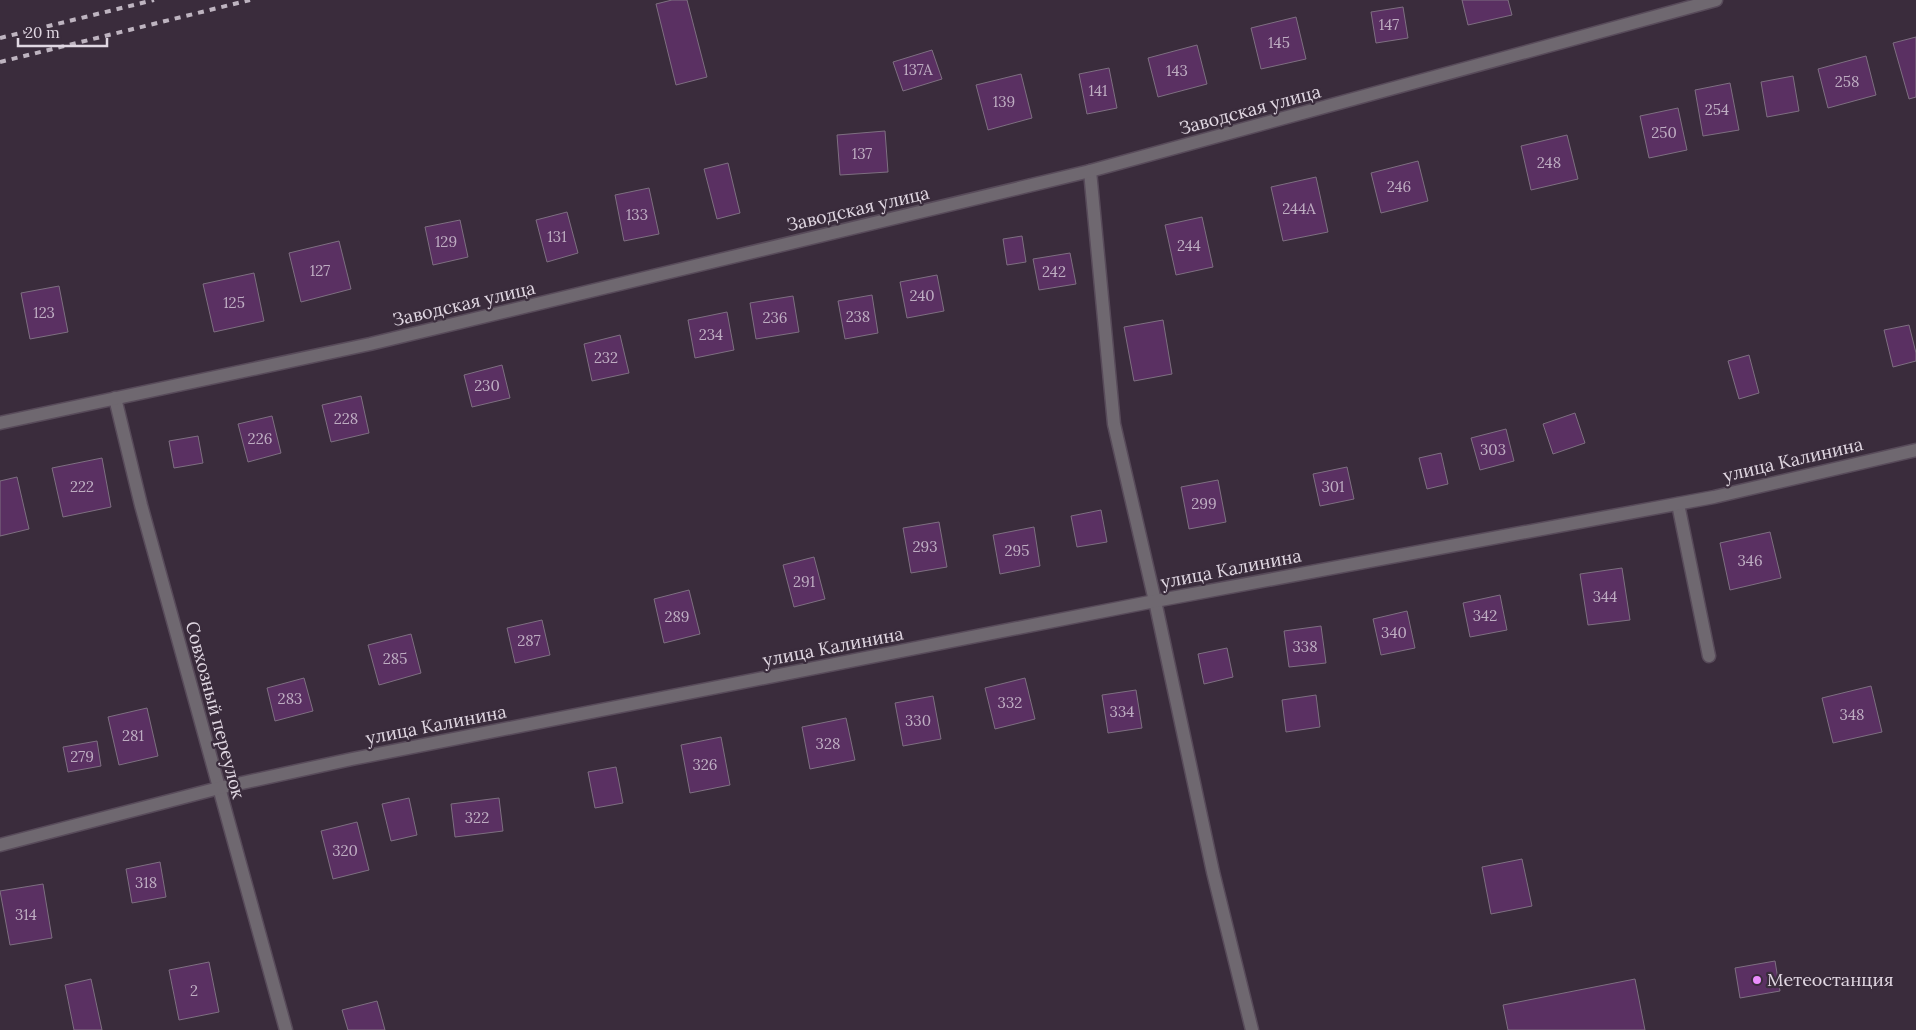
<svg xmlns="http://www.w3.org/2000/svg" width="1916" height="1030" font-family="Lora,serif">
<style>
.building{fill:#5a3062;stroke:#7e6f81}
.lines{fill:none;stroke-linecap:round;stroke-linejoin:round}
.minor-casing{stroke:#584b5a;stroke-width:15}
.minor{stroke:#6f6870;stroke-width:12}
.rail{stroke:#beb4c0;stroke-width:4;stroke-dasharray:6 6;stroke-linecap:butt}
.poi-dot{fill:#ea8dfc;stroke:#3a2c3c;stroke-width:2}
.labels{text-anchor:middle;stroke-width:4.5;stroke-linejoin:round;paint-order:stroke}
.number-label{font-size:15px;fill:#beadc2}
.street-label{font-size:18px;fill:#e0d7e2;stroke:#3a2c3c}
.poi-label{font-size:18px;fill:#e0d7e2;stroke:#3a2c3c;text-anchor:start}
</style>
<rect width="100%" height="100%" fill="#3a2c3c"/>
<g class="building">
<path d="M672,0H687L707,77L676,85L656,4Z"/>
<path d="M1462,0H1508L1512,15L1468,25Z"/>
<path d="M1403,7L1408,38L1376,43L1371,12Z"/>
<path d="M1296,17L1306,59L1261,69L1251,28Z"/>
<path d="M1916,37V97L1909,99L1893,43Z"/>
<path d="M1197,45L1207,84L1158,97L1148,58Z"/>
<path d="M932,50L942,79L903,91L893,62Z"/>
<path d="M1866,56L1876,95L1828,108L1818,69Z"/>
<path d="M1109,68L1117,108L1087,114L1079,74Z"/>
<path d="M1021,74L1032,118L988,130L976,85Z"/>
<path d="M1793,76L1799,111L1767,117L1761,82Z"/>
<path d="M1730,83L1739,130L1703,136L1695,90Z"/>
<path d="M1678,108L1687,150L1649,158L1640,116Z"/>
<path d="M885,131L888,172L840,175L837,135Z"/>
<path d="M1567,135L1578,179L1531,190L1521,146Z"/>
<path d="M1418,161L1428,201L1381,213L1371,173Z"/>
<path d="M728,163L740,213L717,219L704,169Z"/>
<path d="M1316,177L1328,232L1283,241L1271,187Z"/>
<path d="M649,188L659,234L624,241L615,195Z"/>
<path d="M567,212L578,253L547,262L536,220Z"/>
<path d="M1202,217L1213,267L1176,275L1165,225Z"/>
<path d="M460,220L468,257L433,265L425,227Z"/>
<path d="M1022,236L1026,262L1007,265L1003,239Z"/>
<path d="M339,241L351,289L301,302L289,253Z"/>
<path d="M1070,253L1076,284L1039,290L1033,259Z"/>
<path d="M254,273L264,321L214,332L203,284Z"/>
<path d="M937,275L944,311L907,318L900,282Z"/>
<path d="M59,286L68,332L30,339L21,293Z"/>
<path d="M872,295L878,333L845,339L838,301Z"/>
<path d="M793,296L799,332L756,339L750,303Z"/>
<path d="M727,312L734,350L695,358L688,320Z"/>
<path d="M1163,320L1172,374L1134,381L1124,327Z"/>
<path d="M1909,325L1916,353V361L1893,367L1884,330Z"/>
<path d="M620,335L629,373L592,381L584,344Z"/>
<path d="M1749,355L1759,393L1739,399L1728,361Z"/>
<path d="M502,365L510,398L472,407L464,375Z"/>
<path d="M361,396L369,433L331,442L322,405Z"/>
<path d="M1575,413L1585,443L1553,454L1543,424Z"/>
<path d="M272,416L281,453L248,462L238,424Z"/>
<path d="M1506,429L1514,461L1480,470L1471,438Z"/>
<path d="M198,436L203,463L174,468L169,441Z"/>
<path d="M1441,453L1448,484L1427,489L1419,458Z"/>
<path d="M102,458L111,507L63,517L52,468Z"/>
<path d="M1347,467L1354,499L1320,506L1313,474Z"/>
<path d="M17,477L29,529L0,536V481Z"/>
<path d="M1218,480L1226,522L1189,529L1181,487Z"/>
<path d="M1101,510L1107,542L1077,547L1071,516Z"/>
<path d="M939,522L947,567L911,573L903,528Z"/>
<path d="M1034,527L1040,566L1000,574L993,535Z"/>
<path d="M1770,532L1781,578L1730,590L1720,543Z"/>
<path d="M814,557L825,599L794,607L783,565Z"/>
<path d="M1622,568L1630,620L1588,625L1580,574Z"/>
<path d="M689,590L700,634L664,643L654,599Z"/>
<path d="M1500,595L1507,630L1470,637L1463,603Z"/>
<path d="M1407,611L1415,648L1381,655L1373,619Z"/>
<path d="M542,620L550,655L515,663L507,628Z"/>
<path d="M1321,626L1326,663L1289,667L1284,631Z"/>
<path d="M411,634L421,673L379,685L368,645Z"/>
<path d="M1227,648L1233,677L1204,684L1198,654Z"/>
<path d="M304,678L313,711L275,721L267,688Z"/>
<path d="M1025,678L1035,719L995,729L985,688Z"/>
<path d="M1871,686L1882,732L1833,743L1822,698Z"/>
<path d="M1136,690L1142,728L1108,733L1102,695Z"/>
<path d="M1316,695L1320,727L1286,732L1282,700Z"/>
<path d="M933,696L941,739L903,746L895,703Z"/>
<path d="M147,708L158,756L119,765L108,717Z"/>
<path d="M846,718L855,760L810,769L802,727Z"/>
<path d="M721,737L730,785L690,793L681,745Z"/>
<path d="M97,741L101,766L68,772L63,747Z"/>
<path d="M616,767L623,803L595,808L588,772Z"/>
<path d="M409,798L417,835L391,841L382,804Z"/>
<path d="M499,798L503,831L455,837L451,804Z"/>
<path d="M357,822L369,870L333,879L321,831Z"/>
<path d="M1522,859L1532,906L1491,914L1482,867Z"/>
<path d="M160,862L166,897L132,903L126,869Z"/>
<path d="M43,884L52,938L10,945L0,891Z"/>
<path d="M1775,961L1780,991L1740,998L1735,968Z"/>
<path d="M209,962L219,1012L179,1020L169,970Z"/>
<path d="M91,979L102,1030H74L65,985Z"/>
<path d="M1635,979L1645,1030H1508L1503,1005Z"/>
<path d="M377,1001L385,1030H348L342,1010Z"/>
</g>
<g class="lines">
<g class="minor-casing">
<g id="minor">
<path d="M1090,171L1114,424L1155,601L1213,872L1252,1030"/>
<path d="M115,398L141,505L286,1030"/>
<path d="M0,423L370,344L1090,171L1716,0"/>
<path d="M1678,504L1709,656"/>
<path d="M0,845L219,788L352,759L1155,601L1714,497L1916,450"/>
</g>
</g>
<use href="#minor" class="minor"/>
<g class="rail">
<path d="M0,38L154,0"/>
<path d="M0,62L250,0"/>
</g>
</g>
<circle class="poi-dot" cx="1757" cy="980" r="5"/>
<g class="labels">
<g class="number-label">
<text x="1389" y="30">147</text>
<text x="1279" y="48">145</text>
<text x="918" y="75">137А</text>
<text x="1177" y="76">143</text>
<text x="1847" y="87">258</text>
<text x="1098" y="96">141</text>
<text x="1004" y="107">139</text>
<text x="1717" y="115">254</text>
<text x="1664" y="138">250</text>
<text x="862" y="159">137</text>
<text x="1549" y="168">248</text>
<text x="1399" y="192">246</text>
<text x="1299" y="214">244А</text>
<text x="637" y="220">133</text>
<text x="557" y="242">131</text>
<text x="446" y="247">129</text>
<text x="1189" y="251">244</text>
<text x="320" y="276">127</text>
<text x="1054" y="277">242</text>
<text x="922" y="301">240</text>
<text x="234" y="308">125</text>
<text x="44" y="318">123</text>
<text x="858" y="322">238</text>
<text x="775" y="323">236</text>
<text x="711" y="340">234</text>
<text x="606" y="363">232</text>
<text x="487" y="391">230</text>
<text x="346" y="424">228</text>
<text x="260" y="444">226</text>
<text x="1493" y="455">303</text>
<text x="82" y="492">222</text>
<text x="1333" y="492">301</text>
<text x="1204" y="509">299</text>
<text x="925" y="552">293</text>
<text x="1017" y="556">295</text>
<text x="1750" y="566">346</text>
<text x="804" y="587">291</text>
<text x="1605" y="602">344</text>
<text x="1485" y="621">342</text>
<text x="677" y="622">289</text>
<text x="1394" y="638">340</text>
<text x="529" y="646">287</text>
<text x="1305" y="652">338</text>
<text x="395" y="664">285</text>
<text x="290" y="704">283</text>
<text x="1010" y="708">332</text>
<text x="1122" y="717">334</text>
<text x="1852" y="720">348</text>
<text x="918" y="726">330</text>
<text x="133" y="741">281</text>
<text x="828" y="749">328</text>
<text x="82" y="762">279</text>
<text x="705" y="770">326</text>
<text x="477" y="823">322</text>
<text x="345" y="856">320</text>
<text x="146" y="888">318</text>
<text x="26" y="920">314</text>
<text x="194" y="996">2</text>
</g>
<g class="street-label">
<text transform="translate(1250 110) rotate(-15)" y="6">Заводская улица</text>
<text transform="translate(858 209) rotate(-13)" y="6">Заводская улица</text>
<text transform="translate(464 304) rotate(-13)" y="6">Заводская улица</text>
<text transform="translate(1793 460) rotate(-13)" y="6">улица Калинина</text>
<text transform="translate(1231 569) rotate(-11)" y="6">улица Калинина</text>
<text transform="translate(833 647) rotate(-11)" y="6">улица Калинина</text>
<text transform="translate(215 710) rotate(75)" y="6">Совхозный переулок</text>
<text transform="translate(436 725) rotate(-11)" y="6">улица Калинина</text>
</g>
<g class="poi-label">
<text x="1767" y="986">Метеостанция</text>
</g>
</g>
<path d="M18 38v8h89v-8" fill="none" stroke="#e0d7e2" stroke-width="2.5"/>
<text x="25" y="38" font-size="15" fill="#e0d7e2" stroke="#3a2c3c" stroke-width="4" paint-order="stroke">20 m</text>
</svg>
